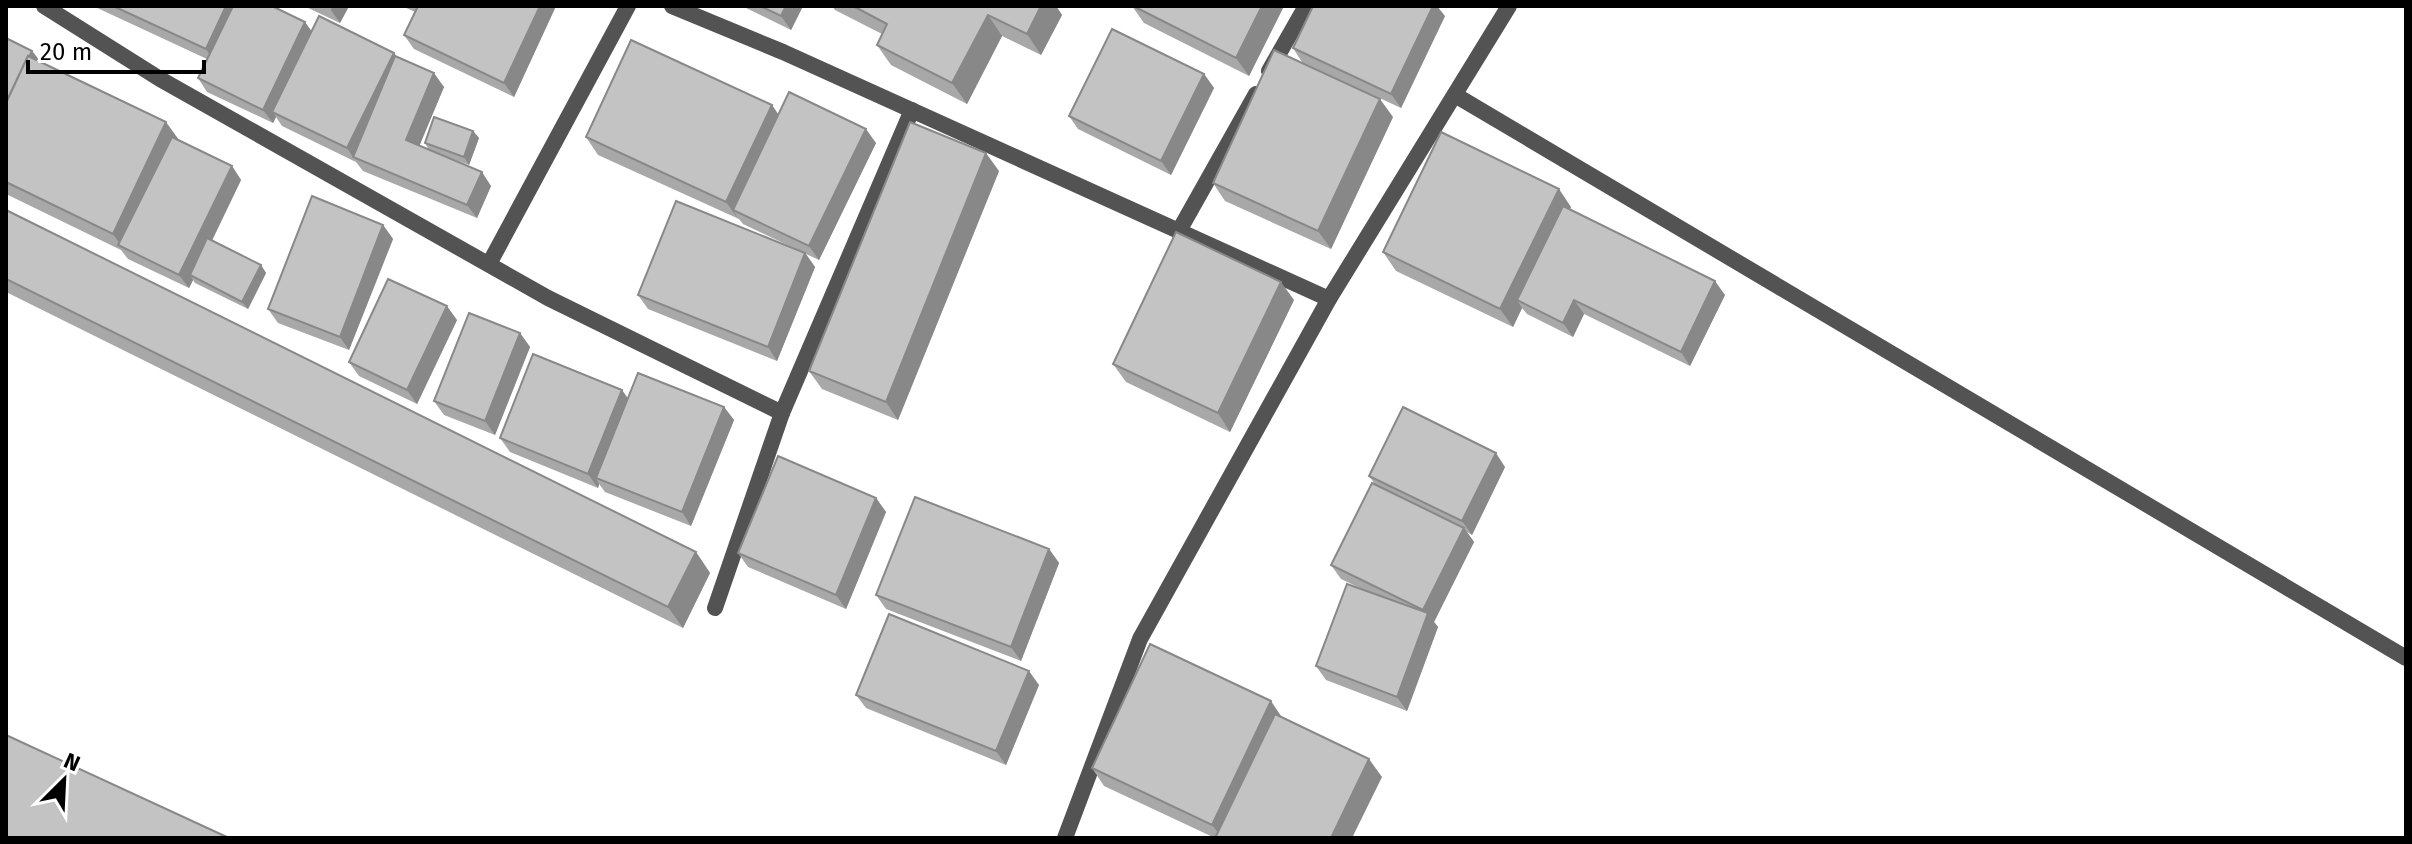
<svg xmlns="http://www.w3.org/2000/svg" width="2412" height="844" font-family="'Fira Sans',sans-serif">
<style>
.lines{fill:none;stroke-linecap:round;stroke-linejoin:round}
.minor{stroke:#535353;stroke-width:16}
.wall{fill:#a8a8a8}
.shaded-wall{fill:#888}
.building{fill:#c3c3c3;stroke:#888;stroke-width:2}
</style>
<rect width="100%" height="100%" fill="#fff"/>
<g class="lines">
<g class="minor">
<path d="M44,6L160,79L548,298L782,413"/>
<path d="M672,6L783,52L1329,299"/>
<path d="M1269,71L1306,6"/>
<path d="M1455,95L2406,658"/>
<path d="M1180,229L1256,94"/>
<path d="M489,264L628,6"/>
<path d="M715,608L782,413L912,110"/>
<path d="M1065,838L1140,639L1329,299L1509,6"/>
</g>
</g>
<g class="wall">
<path d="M93,6H272L312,31L394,53L397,57L444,87L419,146L429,150L425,143L473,131L479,138L469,165L442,155L491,186L477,218L363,171L356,162L282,126L276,117L273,123L207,92L198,78L207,59Z"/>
<path d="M304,6H349L340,23Z"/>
<path d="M402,6H556L514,97L414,49L404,35L415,12Z"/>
<path d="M742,6H803L791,30Z"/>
<path d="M832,6H1056L1062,15L1041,55L1002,36L967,104L891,65L877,45L882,34L835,10Z"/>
<path d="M1132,6H1284L1249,76L1144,23Z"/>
<path d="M1445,16L1401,108L1302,62L1293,48Z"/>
<path d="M6,38L32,51L41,62L179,140L232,166L241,180L212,241L261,265L266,273L248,309L195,283L193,280L189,288L128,259L121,250L6,194Z"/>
<path d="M1204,74L1214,88L1171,175L1078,129L1069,116Z"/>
<path d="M772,105L778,114L876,143L819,260L806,254L815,267L777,361L648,309L638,295L796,249L743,224L739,219L598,155L586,137Z"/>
<path d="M1393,117L1331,249L1225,201L1213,183Z"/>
<path d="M999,171L898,420L822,389L809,371Z"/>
<path d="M1571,207L1570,209L1725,295L1690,366L1584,314L1573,337L1527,314L1522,308L1513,327L1396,271L1383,252Z"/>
<path d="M6,210L696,552L710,573L683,628L6,292Z"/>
<path d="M383,225L393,239L349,350L278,323L268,309Z"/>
<path d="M1294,300L1230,432L1126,382L1113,364Z"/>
<path d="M457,320L417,404L359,376L349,362Z"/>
<path d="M520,333L530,347L495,435L444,415L434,401Z"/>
<path d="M628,398L724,407L734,420L691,526L605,492L599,484L598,488L510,452L500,438Z"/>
<path d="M1505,467L1472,535L1467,532L1474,542L1434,622L1438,627L1407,711L1326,680L1316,666L1362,589L1341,579L1331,565L1375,484L1369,476Z"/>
<path d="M876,498L886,512L846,609L748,567L738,553Z"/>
<path d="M1049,549L1059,563L1021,661L886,609L876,595Z"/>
<path d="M1039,685L1006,765L866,708L856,695Z"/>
<path d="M1282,717L1382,777L1215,838L1104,786L1092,768Z"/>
</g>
<g class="shaded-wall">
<path d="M226,6H242L215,63L206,49Z"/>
<path d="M332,6H349L340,23L331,10Z"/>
<path d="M540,6H556L514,97L504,83Z"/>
<path d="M786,6H803L791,30L781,16Z"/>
<path d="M1041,6H1056L1062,15L1041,55L1027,34Z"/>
<path d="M1262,6H1284L1249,76L1236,58Z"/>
<path d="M1433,6H1437L1445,16L1401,108L1391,94Z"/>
<path d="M988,15L1002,36L967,104L952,83Z"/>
<path d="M305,22L315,36L272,112L276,117L273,123L263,110Z"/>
<path d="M32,51L42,64L6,103Z"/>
<path d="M394,53L403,66L353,157L347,148Z"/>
<path d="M434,73L444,87L416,154L406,140Z"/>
<path d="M1204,74L1214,88L1171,175L1161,161Z"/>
<path d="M1380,99L1393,117L1331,249L1318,231Z"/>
<path d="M772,105L784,123L733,210L739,220L726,202Z"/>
<path d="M166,122L179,140L123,248L113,234Z"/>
<path d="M866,129L876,143L819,260L809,246Z"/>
<path d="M473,131L479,138L469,165L464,157Z"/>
<path d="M986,153L999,171L898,420L886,402Z"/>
<path d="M232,166L241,180L194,277L190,275L193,280L189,288L179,275Z"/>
<path d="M482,172L491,186L477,218L467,205Z"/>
<path d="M1559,189L1571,207L1524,304L1517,300L1522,308L1513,327L1500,309Z"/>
<path d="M383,225L393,239L349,350L340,337Z"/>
<path d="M805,253L815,267L777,361L768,347Z"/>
<path d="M261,265L266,273L248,309L242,302Z"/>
<path d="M1715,281L1725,295L1690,366L1681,352Z"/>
<path d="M1281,282L1294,300L1230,432L1218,413Z"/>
<path d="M1574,300L1584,314L1573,337L1563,323Z"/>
<path d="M447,306L457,320L417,404L407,390Z"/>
<path d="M520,333L530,347L495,435L485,421Z"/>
<path d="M622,390L632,404L596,478L599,484L598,488L588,474Z"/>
<path d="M724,407L734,420L691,526L682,512Z"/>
<path d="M1496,453L1505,467L1472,535L1462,521Z"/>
<path d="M876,498L886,512L846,609L836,595Z"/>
<path d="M1464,528L1474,542L1434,622L1438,627L1407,711L1397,697L1427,616L1423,610Z"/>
<path d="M1049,549L1059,563L1021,661L1011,647Z"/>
<path d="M696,552L710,573L683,628L668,607Z"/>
<path d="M1029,671L1039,685L1006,765L996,751Z"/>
<path d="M1271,701L1283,719L1222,838L1212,825Z"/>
<path d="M1369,759L1382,777L1352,838H1331Z"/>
</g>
<g class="building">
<path d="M113,6H226L206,49Z"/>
<path d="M233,6H272L305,22L263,110L198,78Z"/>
<path d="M418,6H540L504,83L404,35Z"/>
<path d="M760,6H786L781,16Z"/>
<path d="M853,6H1041L1027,34L988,15L952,83L877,45L887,24Z"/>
<path d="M1133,6H1262L1236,58Z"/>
<path d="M1313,6H1433L1391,94L1293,48Z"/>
<path d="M319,16L394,53L347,148L272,112Z"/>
<path d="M1112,29L1204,74L1161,161L1069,116Z"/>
<path d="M6,38L32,51L29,57L28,56L6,103Z"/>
<path d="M631,40L772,105L726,202L586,137Z"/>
<path d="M1274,50L1380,99L1318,231L1213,183Z"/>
<path d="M28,56L166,122L113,234L6,182V103Z"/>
<path d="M395,56L434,73L406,140L482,172L467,205L353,157Z"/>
<path d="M789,92L866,129L809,246L733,210Z"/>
<path d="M434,117L473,131L464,157L425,143Z"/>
<path d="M910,122L986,153L886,402L809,371Z"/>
<path d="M1441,132L1559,189L1500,309L1383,252Z"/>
<path d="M172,137L232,166L179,275L118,245Z"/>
<path d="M312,196L383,225L340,337L268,309Z"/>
<path d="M676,201L805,253L768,347L638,295Z"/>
<path d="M1563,206L1715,281L1681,352L1574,300L1563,323L1517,300Z"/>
<path d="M6,210L696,552L668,607L6,279Z"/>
<path d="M1176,232L1281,282L1218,413L1113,364Z"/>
<path d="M207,238L261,265L242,302L190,275Z"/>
<path d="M388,279L447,306L407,390L349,362Z"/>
<path d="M469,313L520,333L485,421L434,401Z"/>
<path d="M533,354L622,390L588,474L500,438Z"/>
<path d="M638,373L724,407L682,512L596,478Z"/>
<path d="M1403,407L1496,453L1462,521L1369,476Z"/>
<path d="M778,456L876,498L836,595L738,553Z"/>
<path d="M1372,483L1464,528L1423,610L1331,565Z"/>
<path d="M915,497L1049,549L1011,647L876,595Z"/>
<path d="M1347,584L1428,613L1397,697L1316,666Z"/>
<path d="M889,614L1029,671L996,751L856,695Z"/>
<path d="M1150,644L1271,701L1212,825L1092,768Z"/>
<path d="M1275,714L1369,759L1331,838H1215Z"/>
<path d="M6,735L229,838H6Z"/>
</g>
<rect width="2412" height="844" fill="none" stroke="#000000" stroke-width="16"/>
<g transform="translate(64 780) rotate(24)" stroke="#ffffff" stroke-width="6" paint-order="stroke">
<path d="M0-6L14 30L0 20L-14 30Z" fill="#000000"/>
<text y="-12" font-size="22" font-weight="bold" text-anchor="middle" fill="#000000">N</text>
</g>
<path d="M28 60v12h176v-12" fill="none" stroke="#000000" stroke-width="4"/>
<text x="40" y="60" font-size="24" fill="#000000" stroke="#ffffff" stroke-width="6" paint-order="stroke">20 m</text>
</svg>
